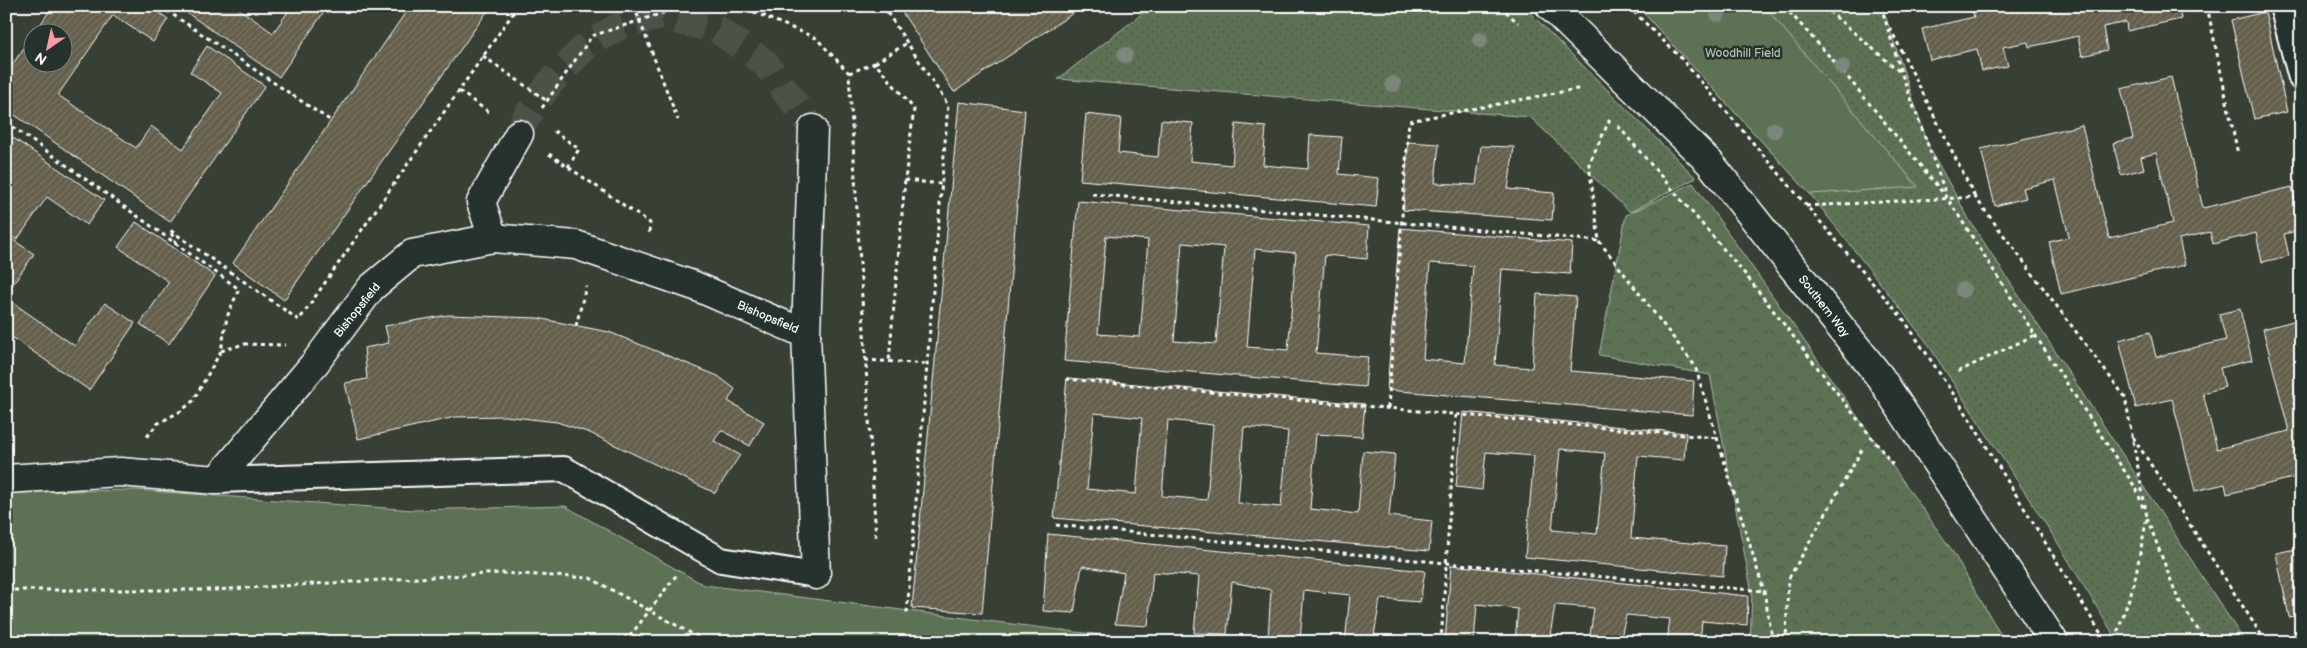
<svg xmlns="http://www.w3.org/2000/svg" width="2307" height="648" font-family="'Balsamiq Sans',sans-serif">
<style>
.grass{fill:url(#grass-dots);stroke:#aeb8aa}
.forest{fill:url(#forest-crowns);stroke:#aeb8aa}
.green{fill:#5d7255;stroke:#aeb8aa}
.building{fill:url(#building-hatch);stroke:#fff;fill-rule:evenodd}
.lines{fill:none;stroke-linecap:round;stroke-linejoin:round}
.minor-tunnel{stroke:#4c534a;stroke-width:28;stroke-dasharray:28 14;stroke-linecap:butt}
.service-casing{stroke:#fff;stroke-width:28}
.minor-casing{stroke:#fff;stroke-width:31}
.primary-casing{stroke:#fff;stroke-width:31}
.path{stroke:#fff;stroke-width:3;stroke-dasharray:4 4;stroke-linecap:butt}
.service{stroke:#26332d;stroke-width:24}
.minor{stroke:#26332d;stroke-width:28}
.primary{stroke:#26332d;stroke-width:28}
.tree{fill:#7d867a}
.labels{text-anchor:middle;stroke-width:5;stroke-linejoin:round;paint-order:stroke}
.park-label{font-size:12px;fill:#b6c0b2;stroke:#26332d}
.street-label{font-size:12px;fill:#fff;stroke:#26332d}
</style>
<defs>
<pattern id="grass-dots" width="8" height="8" patternUnits="userSpaceOnUse" patternTransform="scale(1.25)"><rect width="8" height="8" fill="#5d7255"/><path d="M2 2h.1M6 6h.1" fill="none" stroke="#52594f" stroke-width="1.8" stroke-linecap="round"/></pattern>
<pattern id="forest-crowns" width="20" height="18" patternUnits="userSpaceOnUse" patternTransform="scale(1.25)"><rect width="20" height="18" fill="#5d7255"/><path d="M2 6a3 3 0 1 1 6 0M12 15a3 3 0 1 1 6 0" fill="none" stroke="#52594f"/></pattern>
<pattern id="building-hatch" width="6" height="6" patternUnits="userSpaceOnUse" patternTransform="scale(1.25)"><rect width="6" height="6" fill="#635e4c"/><path d="M-1 1l2-2M0 6l6-6M5 7l2-2" fill="none" stroke="#7a7667"/></pattern>
</defs>
<rect width="100%" height="100%" fill="#384036"/>
<filter id="ink" filterUnits="userSpaceOnUse"><feTurbulence type="fractalNoise" baseFrequency=".02" numOctaves="2"/><feDisplacementMap in="SourceGraphic" scale="10" xChannelSelector="R" yChannelSelector="G"/><feConvolveMatrix kernelMatrix="1 2 1 2 8 2 1 2 1" color-interpolation-filters="sRGB"/></filter>
<g filter="url(#ink)">
<g class="grass">
<path d="M1152,6H1523L1696,178L1630,212L1530,117L1058,79Z"/>
<path d="M1637,6H1882L1929,147L1970,221L2245,642H2118L2056,540L1925,340L1810,194Z"/>
</g>
<path class="forest" d="M1693,183L1951,549L2005,642H1750L1752,593L1710,375L1599,355L1626,215Z"/>
<g class="green">
<path d="M1637,6H1764L1918,187L1810,194Z"/>
<path d="M136,490L414,510L565,506L704,585L1075,632L1175,642H6V492Z"/>
</g>
<g class="building">
<path d="M53,6H150L168,19L153,42L113,15L58,95L136,148L151,126L183,149L222,93L190,72L207,46L265,86L170,222L6,109V65L10,68L32,36V62H62V32H35Z"/>
<path d="M177,6H235L273,33L292,6H328L279,77Z"/>
<path d="M410,6H491L284,300L233,263Z"/>
<path d="M898,6H1084L954,92Z"/>
<path d="M1988,6H2023L2024,9L2037,6H2179L2181,19L2127,31L2126,22L2103,27L2107,50L2082,56L2078,36L2029,47L2028,42L2003,47L2008,66L1982,71L1977,49L1930,60L1922,29L1974,17L1972,10Z"/>
<path d="M2265,12L2287,112L2254,119L2231,20Z"/>
<path d="M2171,77L2203,208L2292,187L2301,230L2284,234L2289,256L2262,262L2256,233L2213,244L2210,232L2179,239L2185,265L2061,294L2049,242L2069,237L2055,180L2023,188L2026,198L1995,206L1981,149L2082,125L2109,238L2173,223L2156,153L2141,157L2144,169L2121,175L2113,143L2133,138L2121,89Z"/>
<path d="M959,102L1025,110L982,613L912,608Z"/>
<path d="M1086,114L1121,118L1118,153L1158,157L1161,120L1193,123L1190,161L1232,165L1236,124L1266,127L1263,165L1308,169L1310,135L1342,137L1339,174L1379,178L1376,207L1080,180Z"/>
<path d="M6,133L104,200L87,225L47,197L17,240L6,232Z"/>
<path d="M1408,142L1439,144L1435,183L1476,185L1481,146L1514,147L1508,189L1554,193L1552,220L1403,210Z"/>
<path d="M1078,201L1369,226L1367,259L1325,255L1316,353L1368,357L1365,387L1064,361ZM1106,236L1148,240L1140,337L1098,334ZM1182,243L1224,247L1216,344L1174,341ZM1255,249L1296,253L1288,350L1247,347Z"/>
<path d="M136,222L215,276L169,344L140,324L169,282L118,247Z"/>
<path d="M1400,228L1572,243L1570,274L1502,269L1495,365L1532,368L1537,294L1576,297L1570,371L1694,381L1692,415L1387,390ZM1430,263L1473,266L1465,363L1423,359Z"/>
<path d="M6,235L34,254L6,294Z"/>
<path d="M6,298L75,346L105,303L135,323L89,390L6,333Z"/>
<path d="M2240,309L2252,360L2220,368L2225,387L2203,393L2217,449L2289,431L2263,329L2301,319V457L2298,458L2301,476L2227,494L2225,484L2195,491L2172,399L2136,408L2119,340L2150,332L2156,357L2226,340L2219,314Z"/>
<path d="M448,315L537,318L609,332L718,376L735,389L728,401L764,422L750,446L721,430L714,441L740,455L715,493L590,433L557,422L505,416L455,417L358,439L345,383L367,379L364,348L389,343L385,326Z"/>
<path d="M1067,378L1365,404L1362,437L1316,434L1310,509L1358,514L1363,451L1395,454L1389,516L1432,521L1429,551L1054,518ZM1094,413L1142,418L1136,494L1087,489ZM1168,420L1213,425L1207,500L1162,496ZM1244,427L1288,431L1281,507L1238,503Z"/>
<path d="M1463,412L1686,433L1684,460L1638,456L1631,538L1725,546L1723,576L1525,557L1534,456L1486,452L1482,490L1456,487ZM1560,449L1605,453L1597,534L1552,530Z"/>
<path d="M1048,534L1425,571L1420,602L1380,599L1373,642H1345L1350,595L1304,590L1300,641L1268,638L1271,590L1232,582L1227,634L1194,633L1199,576L1153,572L1148,626L1115,624L1124,573L1082,566L1074,613L1043,611Z"/>
<path d="M2301,548V615L2289,617L2276,553Z"/>
<path d="M1451,565L1748,596L1747,625L1702,621L1700,642H1667L1670,619L1626,615L1620,642H1589L1594,608L1555,605L1549,642H1515L1518,609L1477,604L1474,642H1445Z"/>
</g>
<g class="lines">
<path class="minor-tunnel" d="M519,134L525,119L549,84L585,47L621,25L660,16L718,30L765,63L813,129"/>
<g class="service-casing">
<g id="service">
<path d="M2282,6L2301,78"/>
<path d="M217,480L564,469L721,560L816,575"/>
</g>
</g>
<g class="minor-casing">
<g id="minor">
<path d="M493,238L481,202L519,134"/>
<path d="M806,334L813,129"/>
<path d="M6,479L120,472L217,480L315,363L371,288L412,254L493,238L576,245L695,286L806,334L816,575"/>
</g>
</g>
<g class="primary-casing">
<path id="primary" d="M1550,6L1710,163L1880,377L2054,642"/>
</g>
<g class="path">
<path d="M160,6L331,121"/>
<path d="M634,6L678,120"/>
<path d="M739,6L816,38L849,73L876,539"/>
<path d="M883,6L948,105L907,613"/>
<path d="M1500,6L1518,23"/>
<path d="M1628,6L1679,56L1904,320L1966,413L2106,642"/>
<path d="M1784,6L1840,68L1948,199L2035,335L1955,373"/>
<path d="M1823,6L1900,72"/>
<path d="M1881,6L1901,72L1946,194"/>
<path d="M2207,6L2238,154"/>
<path d="M764,17L767,6"/>
<path d="M1890,28L1975,197"/>
<path d="M483,56L547,101"/>
<path d="M875,63L907,43"/>
<path d="M849,73L875,63L914,109L905,180L889,361"/>
<path d="M459,91L490,113"/>
<path d="M542,108L592,36L684,6"/>
<path d="M6,122L239,289L227,317L221,351L193,401L181,411L157,424L146,438"/>
<path d="M1618,126L1745,274L1893,465"/>
<path d="M554,131L579,149L568,167"/>
<path d="M549,154L650,223L649,234"/>
<path d="M905,180L941,184"/>
<path d="M1092,194L1599,241L1589,164L1611,117"/>
<path d="M1806,206L1975,197L2125,397L2147,517L2134,584L2114,642"/>
<path d="M1599,241L1695,366L1764,591L1773,642"/>
<path d="M176,244L170,230L299,320L518,6"/>
<path d="M576,326L586,286"/>
<path d="M2035,335L2137,490L2143,508"/>
<path d="M221,351L244,344L285,345"/>
<path d="M865,360L927,364"/>
<path d="M1066,379L1717,438"/>
<path d="M1388,408L1409,121L1582,88"/>
<path d="M2133,437L2266,642"/>
<path d="M2147,518L2178,599L2206,642"/>
<path d="M1056,525L1446,563L1764,591"/>
<path d="M6,590H213L501,573L590,578L707,642"/>
<path d="M630,636L678,573"/>
<path d="M600,642L630,636L674,642"/>
<path d="M1441,642L1456,415"/>
<path d="M1786,642L1788,580L1863,448"/>
</g>
<use href="#service" class="service"/>
<use href="#minor" class="minor"/>
<use href="#primary" class="primary"/>
</g>
<g class="tree">
<circle cx="1718" cy="14" r="8"/>
<circle cx="1480" cy="40" r="8"/>
<circle cx="1125" cy="55" r="8"/>
<circle cx="1842" cy="67" r="8"/>
<circle cx="1393" cy="84" r="8"/>
<circle cx="1774" cy="130" r="8"/>
<circle cx="1963" cy="290" r="8"/>
</g>
</g>
<g class="labels">
<g class="park-label">
<text x="1743" y="57">Woodhill Field</text>
</g>
<g class="street-label">
<text transform="translate(1824 306) rotate(52)" y="4">Southern Way</text>
<text transform="translate(357 310) rotate(-51)" y="4">Bishopsfield</text>
<text transform="translate(768 317) rotate(23)" y="4">Bishopsfield</text>
</g>
</g>
<rect width="2307" height="648" fill="none" stroke="#26332d" stroke-width="25"/>
<rect x="12" y="12" width="2282" height="623" fill="none" stroke="#fff" stroke-width="2" filter="url(#ink)"/>
<g transform="translate(48 48) rotate(214)"><circle r="24" fill="#26332d" stroke="#7d8581"/>
<path d="M0-4L9 19L0 12L-9 19Z" fill="#ff9aa2"/>
<text y="-8" font-size="14" font-weight="bold" text-anchor="middle" fill="#ffffff">N</text>
</g>
</svg>
